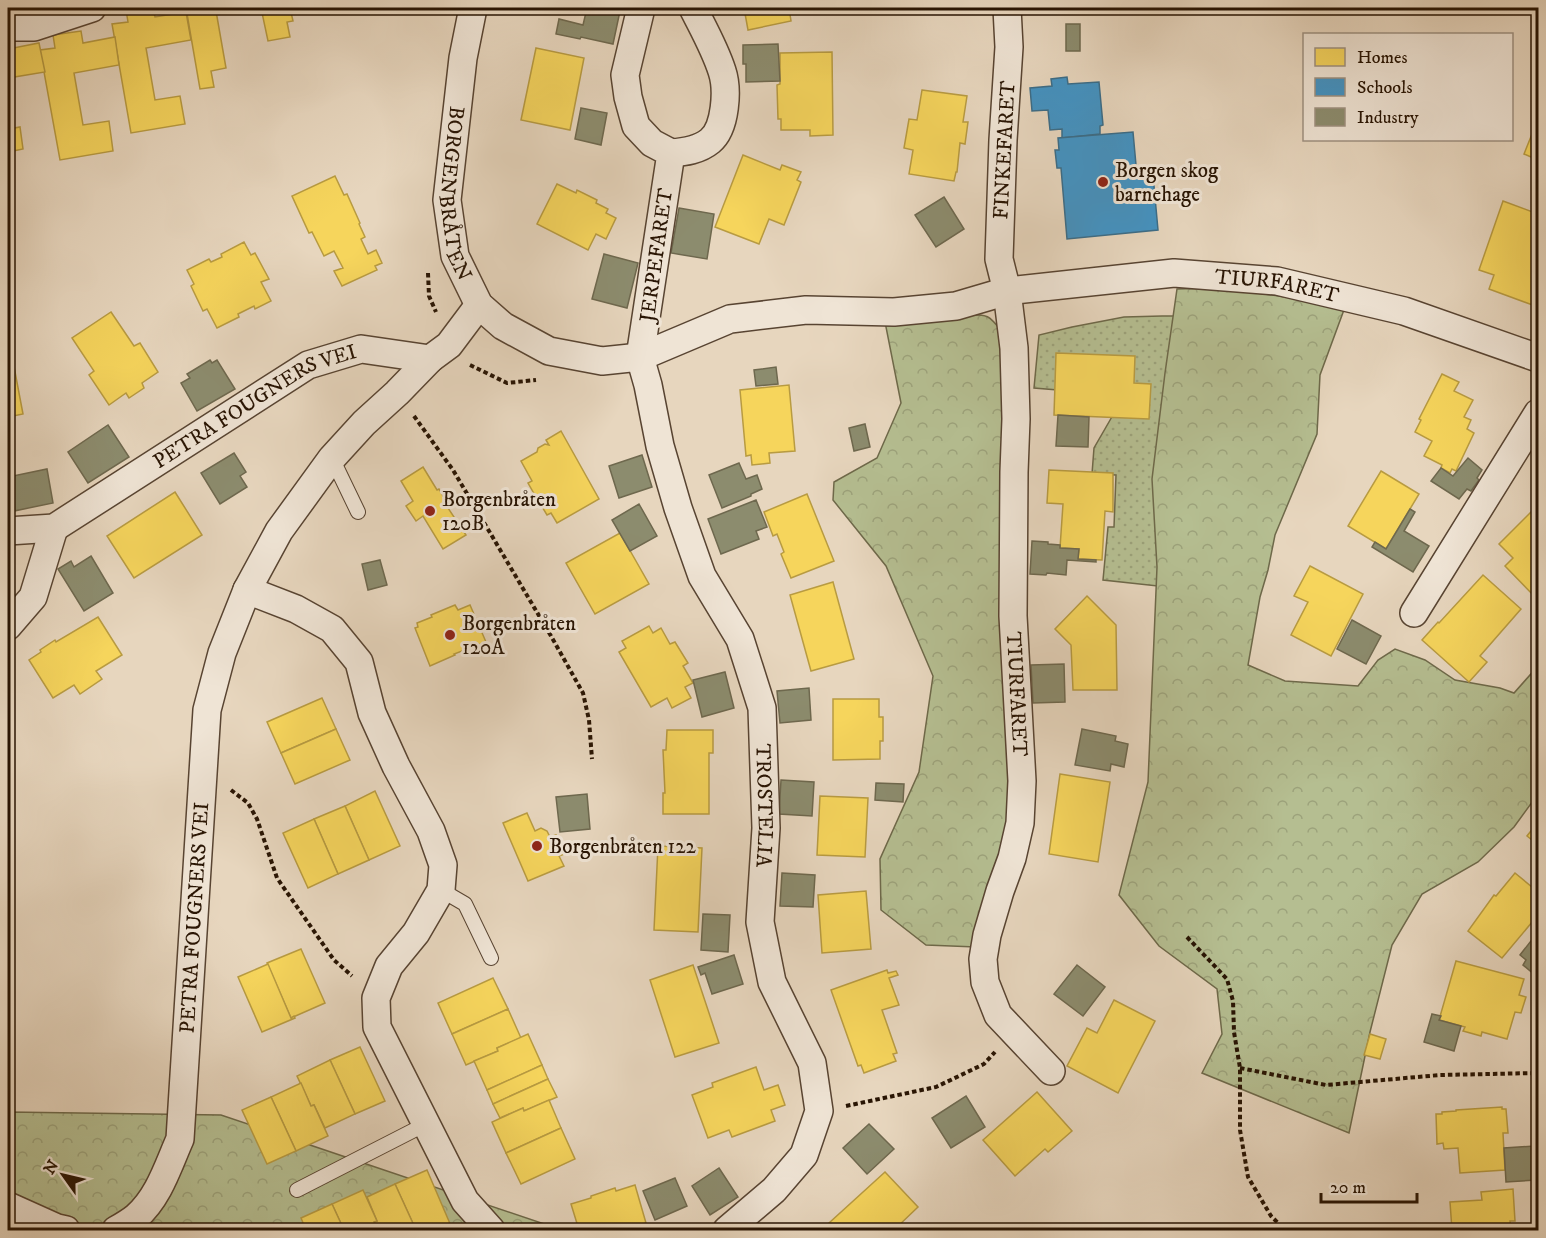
<svg xmlns="http://www.w3.org/2000/svg" width="1546" height="1238" font-family="'IM FELL DW Pica',serif">
<style>
.grass{fill:url(#grass-dots);stroke:#6e694a;stroke-width:1.5}
.forest{fill:url(#forest-crowns);stroke:#6e694a;stroke-width:1.5}
.homes{fill:#f6d55c;stroke:#b89b41;stroke-width:1.5}
.schools{fill:#4393c3;stroke:#3b6d89;stroke-width:1.5}
.industry{fill:#8c8c6e;stroke:#6e684e;stroke-width:1.5}
.lines{fill:none;stroke-linecap:round;stroke-linejoin:round}
.service-casing{stroke:#584432;stroke-width:16}
.minor-casing{stroke:#584432;stroke-width:30}
.path{stroke:#281403;stroke-width:4;stroke-dasharray:4.5 3;stroke-linecap:butt}
.service{stroke:#efe4d5;stroke-width:14}
.minor{stroke:#efe4d5;stroke-width:27}
.poi-dot{fill:#8f2418;stroke:#efe4d5;stroke-width:2}
.labels{text-anchor:middle;stroke-width:6;stroke-linejoin:round;paint-order:stroke}
.street-label{font-size:21px;fill:#281403;stroke:#efe4d5}
.poi-label{font-size:21px;fill:#281403;stroke:#efe4d5;text-anchor:start}
</style>
<defs>
<pattern id="grass-dots" width="8" height="8" patternUnits="userSpaceOnUse" patternTransform="scale(1.5)"><rect width="8" height="8" fill="#b5be91"/><path d="M2 2h.1M6 6h.1" fill="none" stroke="#9ca27b" stroke-width="1.8" stroke-linecap="round"/></pattern>
<pattern id="forest-crowns" width="20" height="18" patternUnits="userSpaceOnUse" patternTransform="scale(1.5)"><rect width="20" height="18" fill="#b5be91"/><path d="M2 6a3 3 0 1 1 6 0M12 15a3 3 0 1 1 6 0" fill="none" stroke="#9ca27b"/></pattern>
</defs>
<rect width="100%" height="100%" fill="#e7d6be"/>
<filter id="stains"><feTurbulence type="fractalNoise" baseFrequency=".00333" numOctaves="4"/><feColorMatrix values="0 0 0 0 .2 0 0 0 0 .09 0 0 0 0 .02 0 0 0 .5 -.17"/></filter>
<radialGradient id="worn" r=".72"><stop offset=".6" stop-color="#630" stop-opacity="0"/><stop offset="1" stop-color="#630" stop-opacity=".3"/></radialGradient>
<path class="grass" d="M1162,316H1182L1176,588L1103,580L1108,527H1114L1116,475L1092,474L1094,448L1117,408L1058,390L1034,388L1039,335L1072,327L1124,317Z"/>
<g class="forest">
<path d="M1216,288L1279,296L1345,307L1320,375L1317,434L1275,535L1268,570L1260,597L1248,665L1285,681L1358,686L1378,660L1395,649L1425,660L1455,680L1500,688L1514,693L1538,666V794L1514,827L1478,862L1422,894L1392,945L1370,1032L1349,1133L1202,1073L1222,1034L1217,989L1159,946L1119,895L1148,782L1157,567L1152,479L1165,373L1177,289Z"/>
<path d="M965,315C989,314 989,315 1004,334L1013,810L976,947L926,945L881,910L880,859L919,772L933,676L886,566L833,500L834,482L877,458L901,403L885,322Z"/>
<path d="M8,1112L221,1115L562,1230H8Z"/>
</g>
<g class="homes">
<path d="M139,8H153L155,17L186,12L191,40L146,48L155,100L180,96L185,124L131,133L112,24L128,22L126,10Z"/>
<path d="M186,8H235L216,11L226,68L211,71L214,87L200,89Z"/>
<path d="M261,8H290L293,21L287,22L290,37L268,41Z"/>
<path d="M744,8H789L791,21L748,30Z"/>
<path d="M81,31L83,43L115,37L119,65L74,73L83,125L109,121L113,151L60,160L40,50L55,48L53,35Z"/>
<path d="M39,43L45,72L8,78V49Z"/>
<path d="M536,48L584,58L570,130L521,120Z"/>
<path d="M832,52L833,135L810,136V130H781V119H778L777,85L780,84V53Z"/>
<path d="M922,90L967,96L963,122H968L965,144L960,143L957,172H956L954,181L909,174L913,150L904,148L909,119L917,120Z"/>
<path d="M1538,119V160L1524,154Z"/>
<path d="M8,120L9,129L20,127L23,149L13,151L11,137L8,138Z"/>
<path d="M743,155L780,170L782,165L801,172L797,180L801,182L784,225L769,219L759,244L715,227Z"/>
<path d="M335,176L344,195L347,194L360,223L359,224L365,237L361,239L368,254L376,250L382,263L375,266L377,270L342,286L334,271L343,268L334,251L324,256L312,232L309,233L292,196Z"/>
<path d="M557,184L576,193L577,190L597,200L596,203L608,209L606,213L616,218L606,239L596,234L588,250L537,224Z"/>
<path d="M1503,201L1538,214V307L1489,289L1494,275L1479,270Z"/>
<path d="M244,242L251,255L255,253L269,279L261,282L271,301L255,309L254,306L238,314L239,317L217,328L207,309L203,311L191,286L194,284L187,270L209,259L211,262L222,257L221,254Z"/>
<path d="M111,312L134,346L140,343L158,372L142,383L144,388L129,398L126,393L109,405L89,375L94,371L72,338Z"/>
<path d="M1056,353L1135,356L1134,383L1151,384L1149,419L1054,415Z"/>
<path d="M12,356L23,414L8,417V357Z"/>
<path d="M1442,374L1459,382L1454,391L1473,400L1464,417L1471,420L1467,429L1474,433L1456,471L1452,469L1450,473L1441,468L1442,465L1424,456L1432,441L1415,432L1421,420L1419,419Z"/>
<path d="M789,385L795,451L769,453L770,463L752,465L751,455L746,456L740,390Z"/>
<path d="M561,431L599,499L557,523L551,513L547,515L538,500L542,498L540,494L536,497L528,483L532,481L521,461L537,452L538,448L545,444L549,445L546,440Z"/>
<path d="M423,467L437,490L439,489L446,501L444,502L466,535L443,549L423,516L416,521L406,506L413,501L401,481Z"/>
<path d="M1049,470L1113,473V512L1105,511L1102,560L1078,559L1079,549L1060,548L1063,504L1047,503Z"/>
<path d="M1381,471L1419,494L1386,549L1348,526Z"/>
<path d="M175,492L202,535L134,578L107,536Z"/>
<path d="M807,494L834,561L791,578L781,554L784,552L777,534L773,536L764,512Z"/>
<path d="M1538,505V594L1535,597L1505,566L1513,558L1499,544Z"/>
<path d="M620,533L649,584L595,614L566,563Z"/>
<path d="M1310,566L1363,594L1331,656L1291,635L1308,602L1294,596Z"/>
<path d="M1483,575L1521,609L1480,656L1487,662L1469,682L1422,640L1438,622L1439,623Z"/>
<path d="M833,582L854,659L811,671L790,595Z"/>
<path d="M1087,596L1116,625L1117,690H1073L1071,645L1055,629Z"/>
<path d="M455,605L458,610L470,605L486,642L454,654L455,655L430,666L415,628L418,627L417,623L432,617L431,615Z"/>
<path d="M98,617L122,655L96,671L102,679L80,694L74,685L53,698L29,660L41,652L40,650L55,640L56,642Z"/>
<path d="M649,626L653,633L661,628L670,644L675,642L688,663L683,666L693,683L685,687L691,698L672,708L667,698L651,707L619,652L626,648L622,641Z"/>
<path d="M322,698L336,729L281,753L267,722Z"/>
<path d="M833,699H879V717H883V741H880V759L833,760Z"/>
<path d="M336,729L350,760L295,784L281,753Z"/>
<path d="M667,730H713V753H709V814H663V793H665L663,750H666Z"/>
<path d="M1060,774L1110,782L1098,862L1049,854Z"/>
<path d="M375,791L400,846L369,860L345,806Z"/>
<path d="M820,796L868,798L865,857L817,855Z"/>
<path d="M345,806L369,860L338,874L314,819Z"/>
<path d="M1538,810V845L1527,836L1538,822L1533,818Z"/>
<path d="M527,813L535,831L541,828L547,831L550,837L556,835L564,854L559,856L564,866L528,881L503,823Z"/>
<path d="M314,819L338,874L308,888L283,833Z"/>
<path d="M658,846L702,848L698,932L654,930Z"/>
<path d="M1515,873L1538,892V915L1502,958L1468,931L1494,895L1496,896Z"/>
<path d="M866,891L871,949L822,953L818,895Z"/>
<path d="M301,949L325,1003L291,1018L267,963Z"/>
<path d="M1456,961L1524,979L1519,995L1526,997L1521,1013L1515,1012L1507,1039L1482,1032L1481,1036L1463,1031L1465,1027L1439,1020Z"/>
<path d="M268,964L291,1018L294,1016L295,1018L262,1032L238,977Z"/>
<path d="M693,965L719,1043L675,1057L650,980Z"/>
<path d="M887,970L888,973L896,971L898,975L889,978L899,1005L882,1010L897,1053L893,1054L896,1061L864,1073L861,1065L858,1066L831,990Z"/>
<path d="M493,978L508,1009L452,1034L438,1003Z"/>
<path d="M1114,1000L1155,1021L1118,1093L1067,1066L1087,1028L1097,1033Z"/>
<path d="M508,1009L521,1038L497,1048L498,1051L466,1065L452,1034Z"/>
<path d="M528,1034L542,1065L487,1090L474,1061L498,1051L497,1048Z"/>
<path d="M1370,1034L1386,1039L1380,1059L1364,1055Z"/>
<path d="M360,1047L385,1101L355,1114L330,1060Z"/>
<path d="M330,1060L355,1114L325,1128L314,1105L311,1106L297,1076Z"/>
<path d="M542,1065L548,1079L493,1104L487,1090Z"/>
<path d="M756,1067L764,1090L778,1085L785,1105L771,1110L775,1121L732,1137L729,1130L708,1138L692,1095L713,1087L712,1083Z"/>
<path d="M548,1079L557,1097L524,1111L523,1108L500,1118L493,1104Z"/>
<path d="M301,1083L311,1106L314,1105L328,1136L296,1151L271,1097Z"/>
<path d="M1037,1092L1072,1131L1048,1152L1045,1149L1015,1176L983,1140Z"/>
<path d="M271,1097L296,1151L267,1164L242,1110Z"/>
<path d="M549,1100L561,1128L506,1153L492,1122L523,1108L524,1111Z"/>
<path d="M1502,1107V1109H1506L1508,1133H1503L1505,1170L1460,1173L1458,1148L1444,1149L1443,1143L1437,1144L1436,1114H1442V1112L1456,1111V1110Z"/>
<path d="M561,1128L575,1159L521,1184L506,1153Z"/>
<path d="M427,1170L451,1226L440,1230H416L395,1184Z"/>
<path d="M885,1172L918,1207L895,1229V1230H836L829,1223Z"/>
<path d="M395,1184L416,1230H378L374,1222L377,1221L367,1197Z"/>
<path d="M635,1185L646,1223L624,1230H579L571,1204L591,1198V1196L615,1188L616,1191Z"/>
<path d="M1513,1189L1515,1221H1510L1511,1230H1452L1450,1202L1482,1200L1481,1192Z"/>
<path d="M363,1190L377,1221L374,1222L378,1230H344L332,1204Z"/>
<path d="M332,1204L344,1230H306L301,1218Z"/>
</g>
<g class="schools">
<path d="M1067,77L1068,84L1099,82L1103,125L1100,126V134L1062,138V129L1050,130L1048,110L1032,111L1030,88L1052,86L1051,79Z"/>
<path d="M1133,132L1137,176L1153,175L1158,230L1067,239L1061,168H1057L1055,150H1059L1058,138Z"/>
</g>
<g class="industry">
<path d="M587,8H603L620,11L613,44L581,37L580,39L556,34L559,19L583,25Z"/>
<rect x="1066" y="24" width="14" height="27"/>
<path d="M778,44L780,81L746,82V64H743V45Z"/>
<path d="M581,108L607,113L601,145L575,139Z"/>
<path d="M944,197L964,229L936,247L915,215Z"/>
<path d="M679,208L714,214L707,259L671,253Z"/>
<path d="M604,254L638,263L627,308L592,299Z"/>
<path d="M210,360L212,363L217,360L235,389L197,411L181,383L190,378L187,374Z"/>
<path d="M776,367L778,384L756,386L754,370Z"/>
<path d="M1058,415L1089,417L1088,447L1056,446Z"/>
<path d="M865,424L870,447L854,451L849,428Z"/>
<path d="M108,425L129,457L88,483L68,452Z"/>
<path d="M234,453L246,472L240,476L247,487L220,504L201,473Z"/>
<path d="M642,455L652,487L619,498L609,466Z"/>
<path d="M1468,458L1482,470L1477,478L1479,480L1471,491L1467,489L1459,499L1431,481L1441,468L1453,476Z"/>
<path d="M739,463L746,479L757,475L762,489L751,494V496L722,508L709,475Z"/>
<path d="M47,469L53,503L14,511L8,477Z"/>
<path d="M756,500L767,527L756,531L759,539L721,554L708,519Z"/>
<path d="M639,504L657,536L630,551L612,520Z"/>
<path d="M1410,509L1415,512L1404,531L1429,546L1413,572L1372,547L1375,542L1386,549Z"/>
<path d="M1032,541L1048,542V544L1060,545V548L1079,549L1078,559L1096,560V562L1067,560L1066,575L1047,573L1046,575L1030,574Z"/>
<path d="M91,556L113,593L84,611L58,569L71,561L74,567Z"/>
<path d="M380,560L387,585L368,590L362,564Z"/>
<path d="M1352,620L1381,636L1366,664L1337,649Z"/>
<path d="M1064,664L1065,702L1033,703L1031,665Z"/>
<path d="M725,672L734,708L702,717L693,680Z"/>
<path d="M809,688L811,720L780,723L777,691Z"/>
<path d="M1082,729L1116,736L1115,741L1128,744L1124,767L1111,764L1110,771L1075,765Z"/>
<path d="M781,780L814,782L812,816L779,814Z"/>
<path d="M876,783L904,784L903,802L875,800Z"/>
<path d="M587,794L590,829L560,832L556,797Z"/>
<path d="M782,873L815,875L813,907L780,906Z"/>
<path d="M703,914L730,915L728,952L701,950Z"/>
<path d="M1538,932V970L1535,975L1523,965L1526,960L1520,955Z"/>
<path d="M734,955L743,984L712,994L705,973L701,975L698,967Z"/>
<path d="M1077,965L1105,987L1083,1016L1054,994Z"/>
<path d="M1432,1014L1441,1016L1439,1020L1461,1026L1454,1051L1424,1042Z"/>
<path d="M966,1096L985,1127L951,1148L932,1118Z"/>
<path d="M869,1124L894,1149L867,1174L843,1148Z"/>
<path d="M1534,1146L1536,1180L1506,1182L1504,1148Z"/>
<path d="M719,1168L738,1197L710,1215L692,1186Z"/>
<path d="M675,1178L687,1206L655,1220L643,1191Z"/>
</g>
<g class="lines">
<g class="service-casing">
<g id="service">
<path d="M332,458L358,512"/>
<path d="M441,890L465,904L491,958"/>
<path d="M297,1190L426,1124"/>
</g>
</g>
<g class="minor-casing">
<g id="minor">
<path id="s1" d="M473,8L463,58L447,200L455,256L479,305L503,326L549,351L602,361L640,357L730,319L806,310L894,312L956,306L1007,291L1174,273L1277,281L1404,311L1538,358"/>
<path id="s2" d="M641,8L625,75L628,97L636,126L652,143L671,153L640,357L648,385L660,446L678,508L702,576L740,639L762,708L766,828L760,922L772,982L812,1063L819,1111L804,1155L774,1190L727,1230"/>
<path id="s3" d="M1007,8L1009,47L1003,140L999,259L1007,291L1014,348L1016,419L1014,472L1013,616L1022,781L1020,823L1012,858L1000,891L987,935L983,959L985,982L998,1015L1051,1071"/>
<path d="M8,27H34L92,8"/>
<path d="M671,153C685,152 699,150 710,141C726,128 728,89 722,71C715,49 703,28 693,8"/>
<path id="s4" d="M8,531L54,528L308,365L361,349L430,359"/>
<path d="M247,590L296,609L332,629L359,662L372,713L396,766L431,831L443,865L441,890L416,933L389,966L376,998L377,1027L465,1201L491,1230"/>
<path d="M1414,613L1538,413"/>
<path d="M8,626L33,597L54,528"/>
<path d="M8,1206L57,1228L66,1230"/>
<path id="s5" d="M116,1230C123,1226 130,1222 136,1217C159,1197 168,1166 180,1139L207,710L222,653L247,590L279,531L332,458L364,423L397,393L430,359L449,345L479,305"/>
</g>
</g>
<g class="path">
<path d="M428,273L429,296L436,312"/>
<path d="M470,365L507,383L536,380"/>
<path d="M414,416L453,470L551,636L583,693L589,720L592,759"/>
<path d="M231,790L248,803L257,819L277,878L334,960L352,976"/>
<path d="M1187,937L1227,979L1233,1001L1234,1032L1240,1068V1130L1248,1177L1271,1216L1285,1230"/>
<path d="M1240,1068L1326,1085L1440,1075L1538,1073"/>
<path d="M846,1106L936,1087L984,1064L995,1052"/>
</g>
<use href="#service" class="service"/>
<use href="#minor" class="minor"/>
</g>
<g class="poi-dot">
<circle cx="1103" cy="182" r="6"/>
<circle cx="430" cy="511" r="6"/>
<circle cx="450" cy="635" r="6"/>
<circle cx="537" cy="846" r="6"/>
</g>
<g class="labels">
<g class="street-label">
<text transform="translate(1004 150) rotate(-87)" y="7">FINKEFARET</text>
<text dy="7" stroke="none"><textPath href="#s1" startOffset="188">BORGENBRÅTEN</textPath></text>
<text transform="translate(656 255) rotate(-82)" y="7">JERPEFARET</text>
<text dy="7" stroke="none"><textPath href="#s1" startOffset="1131">TIURFARET</textPath></text>
<text dy="7" stroke="none"><textPath href="#s4" startOffset="282">PETRA FOUGNERS VEI</textPath></text>
<text dy="7" stroke="none"><textPath href="#s3" startOffset="688">TIURFARET</textPath></text>
<text dy="7" stroke="none"><textPath href="#s2" startOffset="844">TROSTELIA</textPath></text>
<text dy="7" stroke="none"><textPath href="#s5" startOffset="336">PETRA FOUGNERS VEI</textPath></text>
</g>
<g class="poi-label">
<text x="1115" y="177">Borgen skog<tspan x="1115" dy="24">barnehage</tspan></text>
<text x="442" y="506">Borgenbråten<tspan x="442" dy="24">120B</tspan></text>
<text x="462" y="630">Borgenbråten<tspan x="462" dy="24">120A</tspan></text>
<text x="549" y="853">Borgenbråten 122</text>
</g>
</g>
<rect width="1546" height="1238" fill="none" stroke="#e7d6be" stroke-width="30"/>
<rect x="9" y="9" width="1528" height="1220" fill="none" stroke="#281403" stroke-width="3"/>
<rect x="15" y="15" width="1516" height="1208" fill="none" stroke="#281403" stroke-width="1.5"/>
<rect x="1303" y="33" width="210" height="108" fill="#efe4d5" stroke="#9f9181" stroke-width="1.5"/>
<rect x="1315" y="48" width="30" height="18" fill="#f6d55c" stroke="#9f9181" stroke-width="1.5"/>
<text x="1357" y="63" font-size="18" fill="#281403">Homes</text>
<rect x="1315" y="78" width="30" height="18" fill="#4393c3" stroke="#9f9181" stroke-width="1.5"/>
<text x="1357" y="93" font-size="18" fill="#281403">Schools</text>
<rect x="1315" y="108" width="30" height="18" fill="#8c8c6e" stroke="#9f9181" stroke-width="1.5"/>
<text x="1357" y="123" font-size="18" fill="#281403">Industry</text>
<g transform="translate(63 1175) rotate(304)" stroke="#efe4d5" stroke-width="4.5" paint-order="stroke">
<path d="M0-4.5L10 22L0 15L-10 22Z" fill="#281403"/>
<text y="-9" font-size="16" font-weight="bold" text-anchor="middle" fill="#281403">N</text>
</g>
<path d="M1321 1193v9h96v-9" fill="none" stroke="#281403" stroke-width="3"/>
<text x="1330" y="1193" font-size="18" fill="#281403" stroke="#efe4d5" stroke-width="4.5" paint-order="stroke">20 m</text>
<rect width="100%" height="100%" filter="url(#stains)"/>
<rect width="100%" height="100%" fill="url(#worn)"/>
</svg>
